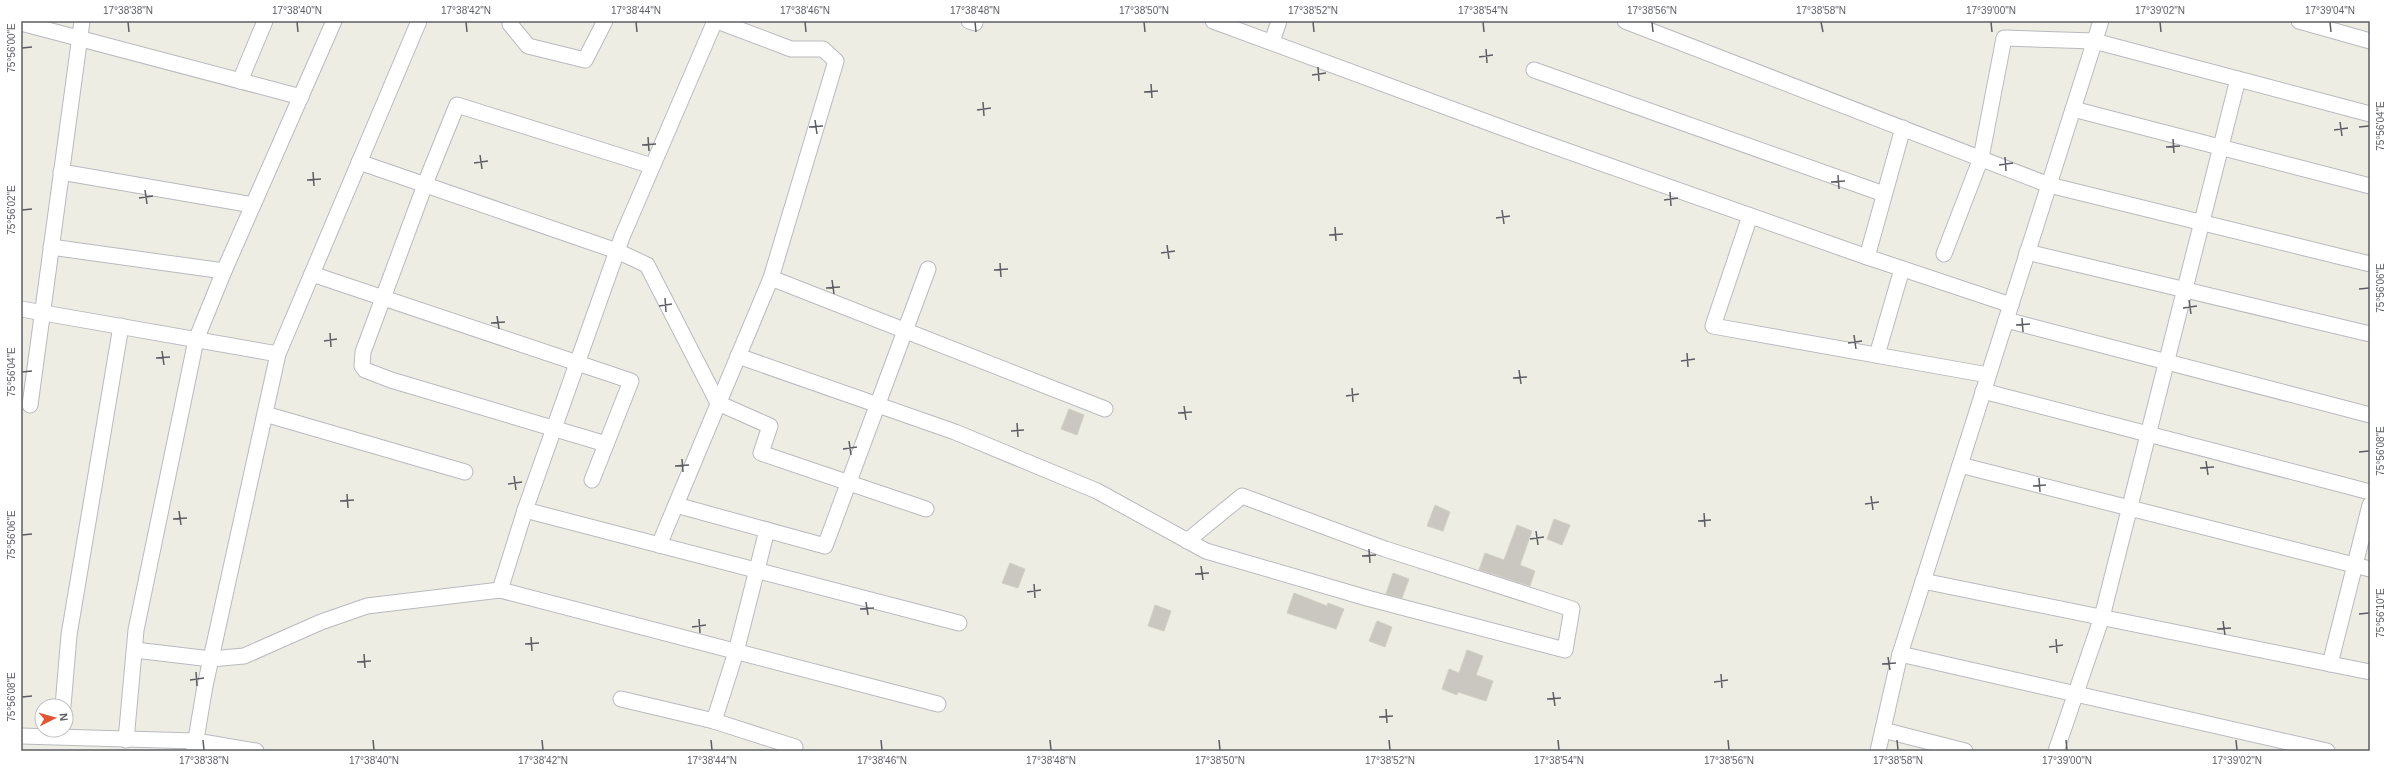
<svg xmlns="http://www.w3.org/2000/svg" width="2391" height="772" font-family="Arial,sans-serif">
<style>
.building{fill:#cac7c1;stroke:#d2cfc2}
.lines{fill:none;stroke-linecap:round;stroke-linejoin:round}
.street-casing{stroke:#b9babf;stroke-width:17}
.street{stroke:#fff;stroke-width:15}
.ticks{fill:none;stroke:#5c5e64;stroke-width:1.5}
.neatline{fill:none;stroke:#5c5e64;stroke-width:1.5}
.ticks-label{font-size:10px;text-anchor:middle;fill:#5c5e64}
</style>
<rect width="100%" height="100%" fill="#eeede4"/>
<g class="building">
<path d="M1069,409L1084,415L1077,435L1061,429Z"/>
<path d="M1435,505L1450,512L1443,531L1427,526Z"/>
<path d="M1554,519L1570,525L1562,545L1547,539Z"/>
<path d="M1517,525L1532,531L1520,565L1535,571L1530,586L1479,570L1485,553L1504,560Z"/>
<path d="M1010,563L1025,569L1018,588L1002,583Z"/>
<path d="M1393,573L1409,579L1402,598L1386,594Z"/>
<path d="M1294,593L1327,606L1328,603L1344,609L1336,629L1287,613Z"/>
<path d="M1155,605L1171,611L1164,631L1148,626Z"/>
<path d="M1377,621L1392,627L1385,647L1369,641Z"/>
<path d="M1467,650L1483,656L1476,675L1493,681L1486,701L1458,692L1457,695L1442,689L1449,669L1459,673Z"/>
</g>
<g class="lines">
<g class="street-casing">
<g id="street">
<path d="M511,21L510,24L528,46L585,60L605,21"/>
<path d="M715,21L622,237L525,510L959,623"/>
<path d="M969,21L975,23"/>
<path d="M1213,21L1522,135L1867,257"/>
<path d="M1625,21L2049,185L2370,264"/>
<path d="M2299,21L2370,41"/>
<path d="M21,23L301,97"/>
<path d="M1272,42L1279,21"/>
<path d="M1534,70L1884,194"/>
<path d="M240,81L265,21"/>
<path d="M2073,109L2370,186"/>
<path d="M1903,128L1867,257L2011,305"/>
<path d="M359,162L617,251L647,265L718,403L770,426L761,453L926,509"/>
<path d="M61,172L253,205"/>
<path d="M1750,216L1713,326L1988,375"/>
<path d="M51,247L224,271"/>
<path d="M2027,252L2370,334"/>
<path d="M1944,254L1981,158L2004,38L2094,41L2370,114"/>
<path d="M312,274L631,381L592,480"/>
<path d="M771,278L1105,409"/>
<path d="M21,309L278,354"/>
<path d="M2006,320L2370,415"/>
<path d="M1877,355L1902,269"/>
<path d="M738,356L955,432L1097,491L1206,551L1367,598L1565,650L1572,609L1385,549L1242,496L1187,541"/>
<path d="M1983,391L2370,492"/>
<path d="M30,405L82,21"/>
<path d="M265,414L465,472"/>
<path d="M606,444L391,380L365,370L362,366L363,352L429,174L457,105L652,166"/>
<path d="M1960,465L2370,569"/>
<path d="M676,505L825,546L928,269"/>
<path d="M525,510L500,590L938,704"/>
<path d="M659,545L771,278L836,61L823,49H791L717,21"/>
<path d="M1923,581L2370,672"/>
<path d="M135,650L211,659L244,656L321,622L367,606L500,590"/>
<path d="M1900,654L2327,751"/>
<path d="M2330,664L2370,505"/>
<path d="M621,699L714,721L795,747"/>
<path d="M63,706L69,635L121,326"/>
<path d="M714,721L736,652L767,530"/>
<path d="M1883,730L1965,751"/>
<path d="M21,736L196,741L256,751"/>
<path d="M126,740L136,630L196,340L224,271L334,21"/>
<path d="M194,751L205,686L278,354L419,21"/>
<path d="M1878,751L1900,654L2101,21"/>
<path d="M2056,751L2102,617L2238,79"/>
</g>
</g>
<use href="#street" class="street"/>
</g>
<path class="ticks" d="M128,22L129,32M297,22L298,32M466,22L467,32M636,22L637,32M805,22L806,32M975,22L976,32M1144,22L1145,32M1313,22L1314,32M1483,22L1484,32M1652,22L1653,32M1821,22L1823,32M1991,22L1992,32M2160,22L2161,32M2330,22L2331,32M22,48L32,47M1486,49L1487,63M1479,57L1493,55M1318,67L1319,81M1312,75L1326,73M1151,84L1152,98M1144,92L1158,91M983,102L984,116M977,110L991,108M815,120L817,134M2340,122L2342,136M809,127L823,126M2359,127L2369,126M2334,130L2348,128M648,137L649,151M2173,139L2174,153M642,145L656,144M2166,147L2180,146M480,155L482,169M2005,157L2006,171M474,163L488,161M1999,165L2013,163M313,172L314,186M1838,175L1839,189M307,180L321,179M1831,182L1845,181M145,190L147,204M1670,192L1671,206M139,198L153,196M1664,200L1678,198M22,210L32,209M1502,210L1504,224M1496,218L1510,216M1335,227L1336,241M1329,235L1343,234M1167,245L1169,259M1161,253L1175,251M1000,263L1001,277M994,270L1008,269M832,280L834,294M826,288L840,287M2359,289L2369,288M665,298L666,312M2189,300L2191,314M659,306L672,304M2183,308L2197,306M497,316L499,329M2022,318L2023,332M491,323L505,322M2016,325L2030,324M330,333L331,347M1854,335L1856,349M324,341L337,339M1848,343L1862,341M162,351L164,365M1687,353L1688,367M156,358L170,357M1681,361L1695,359M1519,370L1521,384M22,372L32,371M1513,378L1527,377M1352,388L1353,402M1346,396L1359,394M1184,406L1186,420M1178,413L1192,412M1017,423L1018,437M1011,431L1024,430M849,441L851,455M843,449L857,447M2359,452L2369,451M682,459L683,472M2206,461L2208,475M675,466L689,465M2200,468L2214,467M514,476L516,490M2039,478L2040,492M508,484L522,482M2033,486L2046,485M347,494L348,508M1871,496L1873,510M340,501L354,500M1865,504L1879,502M179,511L181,525M1704,513L1705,527M173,519L187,518M1698,521L1711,520M1536,531L1538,545M22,535L32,534M1530,539L1544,537M1369,549L1370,563M1362,556L1376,555M1201,566L1203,580M1195,574L1209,573M1034,584L1035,598M1027,592L1041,590M866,602L868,615M860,609L874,608M2359,614L2369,613M699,619L700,633M2223,621L2225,635M692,627L706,625M2217,629L2231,628M531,637L532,651M2056,639L2057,653M525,644L539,643M2049,647L2063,645M364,654L365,668M1888,657L1890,670M357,662L371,661M1882,664L1896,663M196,672L197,686M1721,674L1722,688M190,680L204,678M1714,682L1728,680M1553,692L1555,706M22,697L32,696M1547,699L1561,698M1386,709L1387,723M1379,717L1393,716M203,740L204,750M373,740L374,750M542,740L543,750M711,740L712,750M881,740L882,750M1050,740L1051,750M1219,740L1220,750M1389,740L1390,750M1558,740L1559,750M1728,740L1729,750M1897,740L1898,750M2066,740L2067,750M2236,740L2237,750"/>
<rect width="2391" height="772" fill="none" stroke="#ffffff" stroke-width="44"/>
<g transform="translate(54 718) rotate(84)"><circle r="19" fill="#ffffff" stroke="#bebfc1"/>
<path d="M0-3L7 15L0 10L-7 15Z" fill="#e35634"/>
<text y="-6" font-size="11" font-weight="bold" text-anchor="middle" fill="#5c5e64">N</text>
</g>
<rect x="22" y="22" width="2347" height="728" class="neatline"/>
<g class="ticks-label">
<text x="128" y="14">17°38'38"N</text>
<text x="297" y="14">17°38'40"N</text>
<text x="466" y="14">17°38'42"N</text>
<text x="636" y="14">17°38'44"N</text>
<text x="805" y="14">17°38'46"N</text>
<text x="975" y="14">17°38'48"N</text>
<text x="1144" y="14">17°38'50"N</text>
<text x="1313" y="14">17°38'52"N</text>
<text x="1483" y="14">17°38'54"N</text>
<text x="1652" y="14">17°38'56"N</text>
<text x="1821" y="14">17°38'58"N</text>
<text x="1991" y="14">17°39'00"N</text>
<text x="2160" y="14">17°39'02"N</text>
<text x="2330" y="14">17°39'04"N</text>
<text transform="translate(11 48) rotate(-90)" y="4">75°56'00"E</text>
<text transform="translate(2380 126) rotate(-90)" y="4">75°56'04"E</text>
<text transform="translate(11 210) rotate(-90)" y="4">75°56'02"E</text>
<text transform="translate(2380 288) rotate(-90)" y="4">75°56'06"E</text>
<text transform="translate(11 372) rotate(-90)" y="4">75°56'04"E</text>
<text transform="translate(2380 451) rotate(-90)" y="4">75°56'08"E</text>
<text transform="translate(11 535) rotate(-90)" y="4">75°56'06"E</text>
<text transform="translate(2380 613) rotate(-90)" y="4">75°56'10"E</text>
<text transform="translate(11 697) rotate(-90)" y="4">75°56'08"E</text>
<text x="204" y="764">17°38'38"N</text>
<text x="374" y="764">17°38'40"N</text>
<text x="543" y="764">17°38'42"N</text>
<text x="712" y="764">17°38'44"N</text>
<text x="882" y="764">17°38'46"N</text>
<text x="1051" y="764">17°38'48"N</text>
<text x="1220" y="764">17°38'50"N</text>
<text x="1390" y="764">17°38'52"N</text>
<text x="1559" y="764">17°38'54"N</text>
<text x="1729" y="764">17°38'56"N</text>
<text x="1898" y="764">17°38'58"N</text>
<text x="2067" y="764">17°39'00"N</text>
<text x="2237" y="764">17°39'02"N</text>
</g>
</svg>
